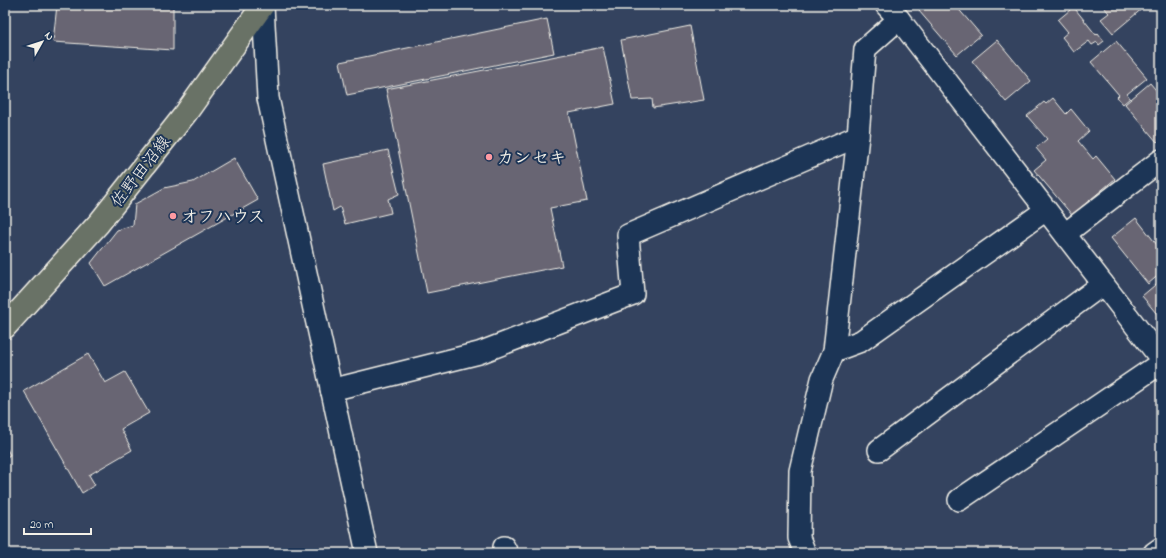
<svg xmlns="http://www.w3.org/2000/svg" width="1166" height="558" font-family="'Indie Flower','Klee One',sans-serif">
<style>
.building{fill:#686573;stroke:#f4f1e8}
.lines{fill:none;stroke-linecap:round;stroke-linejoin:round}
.minor-casing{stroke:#f4f1e8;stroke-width:24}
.primary-casing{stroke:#f4f1e8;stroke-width:25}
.minor{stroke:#1d3557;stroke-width:21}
.primary{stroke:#697266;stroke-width:22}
.poi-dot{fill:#ff9aa2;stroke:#1d3557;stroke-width:1.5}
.labels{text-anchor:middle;stroke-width:4;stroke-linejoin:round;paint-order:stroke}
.poi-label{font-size:17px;font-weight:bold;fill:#f4f1e8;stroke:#1d3557;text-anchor:start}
.street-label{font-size:17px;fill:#f4f1e8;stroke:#1d3557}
</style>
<rect width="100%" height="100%" fill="#34435f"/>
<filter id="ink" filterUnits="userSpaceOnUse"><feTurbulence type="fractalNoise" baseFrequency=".025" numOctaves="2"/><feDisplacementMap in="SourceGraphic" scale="8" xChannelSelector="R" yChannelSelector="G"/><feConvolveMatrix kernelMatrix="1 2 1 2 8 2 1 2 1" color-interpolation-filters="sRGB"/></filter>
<g filter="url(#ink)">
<g class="building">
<path d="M57,5H173V50L53,42Z"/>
<path d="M926,5H955L981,35L957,55L919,11Z"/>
<path d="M1066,5H1072L1096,35L1098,33L1104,41L1099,45L1097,42L1092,45L1089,41L1074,52L1062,37L1068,32L1058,20L1070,10Z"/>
<path d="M1102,5H1141L1143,8L1113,33L1101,19L1109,13Z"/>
<path d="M547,19L554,53L347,95L340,62Z"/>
<path d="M690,26L704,100L653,108L652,99L632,100L621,40Z"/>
<path d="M997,40L1031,81L1006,102L972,61Z"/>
<path d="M1116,41L1147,78L1127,94L1130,98L1123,104L1117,97L1119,95L1091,62Z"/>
<path d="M603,47L615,104L569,113L587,201L550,208L562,266L427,293L386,89Z"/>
<path d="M1150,83L1161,96V138L1157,142L1125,104Z"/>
<path d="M1053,98L1066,114L1071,109L1089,131L1078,141L1093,159L1096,156L1115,179L1072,215L1034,170L1046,160L1036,148L1047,139L1027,116L1044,102L1046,104Z"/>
<path d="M388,150L399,194L388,199L391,213L345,224L340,207L333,211L323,164Z"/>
<path d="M234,158L258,200L105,286L91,263L117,230L133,225L135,204L164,188L193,182Z"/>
<path d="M1136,218L1161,250V273L1148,284L1111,238Z"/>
<path d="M1161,280V319L1142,296Z"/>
<path d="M88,354L105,383L125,372L149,413L121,429L132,450L89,475L95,485L82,493L24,391Z"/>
<path d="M5,445L10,455L5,458Z"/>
</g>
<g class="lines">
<g class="minor-casing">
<g id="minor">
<path d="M886,5L899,19L1161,359"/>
<path d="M263,6L268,98L367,553"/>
<path d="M1065,234L1161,160"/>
<path d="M834,351L861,341L1046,210"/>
<path d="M331,390L479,353L633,294L628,235L858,136"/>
<path d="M879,450L1103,284"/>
<path d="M959,500L1161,363"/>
<path d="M504,547L507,553"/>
<path d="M805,553L799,538L800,471L822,379L834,351L858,136L865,49L899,19"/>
<path d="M1154,553L1161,548"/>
</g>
</g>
<g class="primary-casing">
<path id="primary" d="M5,327L99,223L186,113L263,5"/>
</g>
<use href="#minor" class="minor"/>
<use href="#primary" class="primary"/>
</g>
</g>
<g class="poi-dot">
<circle cx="489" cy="157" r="4"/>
<circle cx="173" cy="216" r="4"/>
</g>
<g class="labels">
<g class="poi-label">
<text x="497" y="163">カンセキ</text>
<text x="181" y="222">オフハウス</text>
</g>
<g class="street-label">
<text transform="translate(140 171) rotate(-52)" y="6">佐野田沼線</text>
</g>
</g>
<rect width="1166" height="558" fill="none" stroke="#1d3557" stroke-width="20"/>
<rect x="10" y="10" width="1146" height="538" fill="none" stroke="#f4f1e8" stroke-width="1.5" filter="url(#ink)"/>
<g transform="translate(42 42) rotate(51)" stroke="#1d3557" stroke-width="3" paint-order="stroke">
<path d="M0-3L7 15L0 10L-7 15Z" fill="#f4f1e8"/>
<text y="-6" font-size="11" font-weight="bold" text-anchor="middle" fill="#f4f1e8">N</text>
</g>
<path d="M24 528v6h67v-6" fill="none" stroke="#f4f1e8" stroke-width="2"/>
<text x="30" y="528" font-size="12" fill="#f4f1e8" stroke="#1d3557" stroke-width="3" paint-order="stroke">20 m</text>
</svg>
